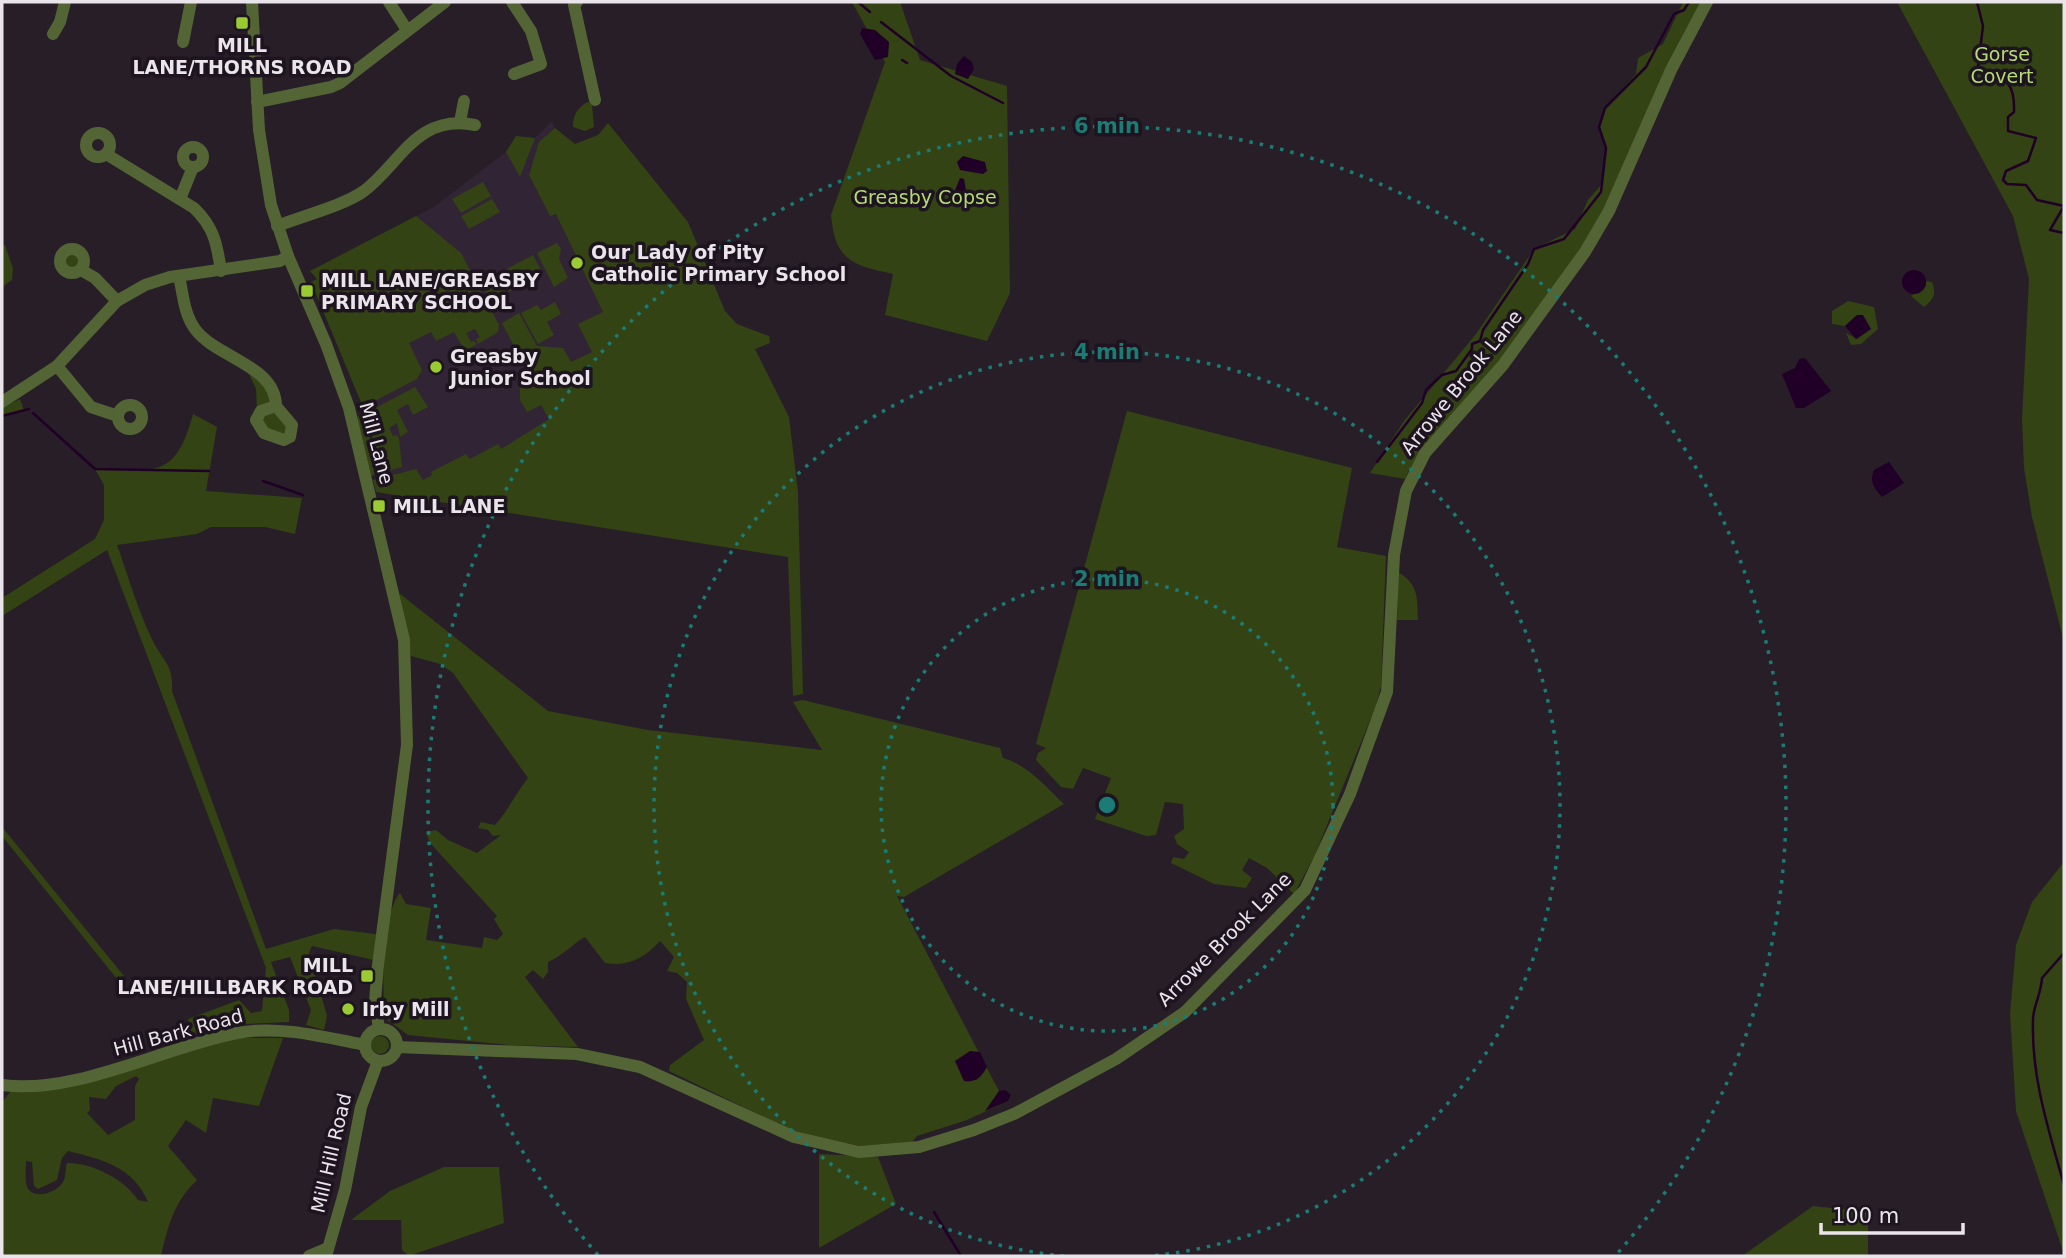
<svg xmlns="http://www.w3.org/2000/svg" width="2066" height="1258" font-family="'DejaVu Sans',sans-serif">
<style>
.built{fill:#312434}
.green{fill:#334313;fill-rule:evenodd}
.water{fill:#200027}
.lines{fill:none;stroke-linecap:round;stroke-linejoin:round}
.stream{stroke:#200027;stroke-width:2.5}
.minor{stroke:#536535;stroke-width:12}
.ring{fill:none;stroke:#1a7c74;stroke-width:3.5;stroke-dasharray:3.5 7}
.poi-dot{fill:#9bcb32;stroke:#1d141f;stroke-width:2.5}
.labels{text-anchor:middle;stroke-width:7;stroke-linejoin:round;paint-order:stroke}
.poi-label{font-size:19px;font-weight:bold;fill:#eae4eb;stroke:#1d141f;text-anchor:start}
.park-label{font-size:19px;fill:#b5db75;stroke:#1d141f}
.street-label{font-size:19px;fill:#eae4eb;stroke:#1d141f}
.centre{fill:#1a7c74;stroke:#1d141f;stroke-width:3.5}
.ring-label{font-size:21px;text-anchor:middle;font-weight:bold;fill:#1a7c74;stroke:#1d141f;stroke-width:7;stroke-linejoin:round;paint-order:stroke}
</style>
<rect width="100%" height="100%" fill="#271e28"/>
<path class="built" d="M552,121L555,128L575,144L598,135L723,346L436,502L384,493L382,473L366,413L311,282L317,279L315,274L310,271L432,208L506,152L516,136L535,138Z"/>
<g class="green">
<path d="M852,2H900L920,60L1007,86L1010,293L987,341L885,315L893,274C851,265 835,260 831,215L885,62Z"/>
<path d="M1683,2H1701C1656,78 1633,167 1585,242C1554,291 1519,339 1481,384C1455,414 1422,441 1405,479L1370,473L1404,421L1476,334L1534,249L1575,229L1588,200L1601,185L1606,148L1599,127L1605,108L1636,74L1638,58L1663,44Z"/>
<path d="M1897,2H2064V642L2032,517L2024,468L2022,419L2029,279L2013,216Z"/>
<path d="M588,102L592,105L594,127L585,131L573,127C572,117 578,106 588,102Z"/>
<path d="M608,123L688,222L725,311L737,324L769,336L770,343L755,349L789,417L798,492L803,694L793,696L788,557L376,492L373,480L416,469L423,480L432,475L431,472L466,454L470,459L498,444L501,449L549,419L541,405L527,412L520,400V384L531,378L502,323L519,313L537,346L563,348L571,362L592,352L578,324L603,312L556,214L550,216L529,175L539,142L555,128L575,144L598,135Z"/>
<path d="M516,136L535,138L520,177L506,152Z"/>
<path d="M483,182L491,196L461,213L452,199Z"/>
<path d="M492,199L500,212L469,229L461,216Z"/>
<path d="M416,216L461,253L499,325L498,332L478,344L476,339L480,337L475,329L466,333L471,342L474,341L477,344L465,351L454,332L436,341L431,332L409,343L422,370L417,379L363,407L311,282L317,279L310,271Z"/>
<path d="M557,243L561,249L559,259L568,278L554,287L537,253Z"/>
<path d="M2,245H5L13,268L12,280L2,287Z"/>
<circle cx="72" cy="260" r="8"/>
<path d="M533,255L543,274L509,292L499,273Z"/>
<path d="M489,270L496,273L508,296L492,304L477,276Z"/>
<path d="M1925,281L1932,282C1937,294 1933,300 1924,307L1911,296L1926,286Z"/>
<path d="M1848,301L1874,307L1878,329L1861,344L1851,345L1846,333L1857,339L1871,329L1857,315L1845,326L1832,324V311Z"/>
<path d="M555,302L561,314L547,322L554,335L538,344L521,313L537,305L541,310Z"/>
<path d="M248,372C260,380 269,385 270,401L257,410L256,389Z"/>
<path d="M415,387L428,407L413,415L408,404L397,410L408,432L400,437L397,423L389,428L393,436L397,435L399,438L402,467L382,473L366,413Z"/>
<path d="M20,399L24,410L2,416V408Z"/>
<path d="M275,410L288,425L285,434L269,433L259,420Z"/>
<path d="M1127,411L1352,468L1337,547L1386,556L1381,686L1376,706L1314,857L1294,894L1267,868L1249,858L1242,870L1252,878L1246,888L1214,884L1171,863L1173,857L1184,859L1189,852L1177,844L1174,836L1184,829L1183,804L1165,802L1156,835L1146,836L1095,819L1111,778L1083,768L1073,789L1061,787L1036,760L1038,753L1046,748L1036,744Z"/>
<path d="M363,413L379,473L371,476L358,421V416Z"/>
<path d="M193,414L217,427L206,491L302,498L295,534L265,527H211L197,534L117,545C128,575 137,608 151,637C161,660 174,663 172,691L266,949L334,929L376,934L374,960L312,946L309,953L327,1016L324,1030L306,1025L311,1010L290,957L271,962L289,1010V1022L243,1024L192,1035L188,1019L239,1000L251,1013L262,1011L266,968L107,550L2,616V598L95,539L104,520V485L95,469C154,470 175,481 193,414Z"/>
<path d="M1398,572C1419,585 1417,597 1418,620H1397Z"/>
<path d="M399,593L548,711L648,730L822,750L793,702L803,700L1000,748L1003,758C1028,765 1046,787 1064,804L904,897L897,896L999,1091L1011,1095L1008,1101L967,1120L917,1136L912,1142L861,1146L797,1133L669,1071L670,1065L704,1040L686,999L687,982L677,973L667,971L674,957L660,941C645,958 628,967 605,963L585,937C571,945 564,955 548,962V972L543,979L533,970L525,977L578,1047L509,1045L408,1035L385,1018C382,991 382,913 400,893L406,904L431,908L426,940L482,948L484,937L497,940L503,934L494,919L497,916L430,843L426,832L436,830L448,840L477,853L501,835L493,836L488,830L478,828L481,822L495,825C508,811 515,794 528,778L453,673L440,664L411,656Z"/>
<path d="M2,827L124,976L117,979L2,836Z"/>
<path d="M2064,862V1254L2016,1111L2010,1014L2016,945L2032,902Z"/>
<circle cx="380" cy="1045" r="9"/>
<path d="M230,1038H283L259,1106L213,1098L206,1133L186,1120L168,1146L197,1180C174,1202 168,1226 161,1256H2V1102L11,1091ZM136,1076L139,1079L135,1086V1120L108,1135L87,1113L90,1110L89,1097L106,1099L116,1086ZM68,1151C101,1159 134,1167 148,1202L138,1200C124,1179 93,1163 67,1163C65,1169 66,1175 64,1180C60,1191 37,1200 29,1190C24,1184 26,1169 26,1161L32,1162L34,1186L38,1189L57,1180L62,1158Z"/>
<path d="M819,1154L878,1157L896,1204L819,1248Z"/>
<path d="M444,1167H499L504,1223L409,1256L402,1250L401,1220H351L390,1191Z"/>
<path d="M1813,1206L1868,1212V1256H1742Z"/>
</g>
<g class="water">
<path d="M862,28L875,30L889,42L888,57L875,60L860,34Z"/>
<path d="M964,56L972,62L974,69L968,79L955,74L957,64Z"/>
<path d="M963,156L985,162L987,171L983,174L960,170L957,162Z"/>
<path d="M960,178L964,179L966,190L960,203L954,193Z"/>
<circle cx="1914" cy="282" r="12"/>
<path d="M1857,315H1863L1871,329L1856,339L1845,326Z"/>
<path d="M1805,358L1831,391L1804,408H1796L1782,374L1795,368L1799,359Z"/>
<path d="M1889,462L1904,483L1882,497C1874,488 1869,482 1874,470Z"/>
<path d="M970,1051L980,1052L987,1067C981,1077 976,1083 964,1081L955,1061Z"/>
<path d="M1005,1090L1011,1095L1008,1101L985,1111L999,1091Z"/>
</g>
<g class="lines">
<g class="stream">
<path d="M858,2L870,12"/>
<path d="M1977,2L1983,26L1978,66C2004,79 2015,79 2014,112L2008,117V131L2036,138L2028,161L2006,171L2003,180L2007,184L2026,185L2037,200L2064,206L2050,230L2064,233"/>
<path d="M881,22L951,76L1003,103"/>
<path d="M902,60L907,63"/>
<path d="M33,413L95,469L209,471"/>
<path d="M2,416L29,409"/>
<path d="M1377,462L1422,403L1426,390L1442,375L1456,371L1472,349V344L1480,341L1483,330L1528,264L1534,249L1564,239L1601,192L1606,148L1599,127L1605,108L1646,67L1674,14L1684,10L1689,2"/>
<path d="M263,481L303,495"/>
<path d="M2064,953L2042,978C2041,995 2033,1006 2033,1020C2031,1077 2049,1131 2064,1185"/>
<path d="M934,1212L961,1256"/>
</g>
<g class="minor">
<path d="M252,2L259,130L271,205L288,256L326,344L349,408L404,640L407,745L378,965L375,1001L379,1029"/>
<path d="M389,2L407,30"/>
<path d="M512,2L531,31L541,64L514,74"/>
<path d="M577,2L574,5L595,100"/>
<path d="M53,34L60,22L65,2"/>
<path d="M183,42L191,2"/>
<path d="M257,102L331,87L340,83L445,2"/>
<path d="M460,122L464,101"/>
<circle cx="98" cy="145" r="12"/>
<circle cx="193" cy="157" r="10"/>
<path d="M106,154L194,208C214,227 217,244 221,271"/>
<path d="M180,199L193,167"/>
<path d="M277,226C302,216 343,206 364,191C400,164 417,113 475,125"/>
<circle cx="72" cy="261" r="12"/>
<path d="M81,270L95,278L117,301"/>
<path d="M179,276C183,294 184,314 195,329C216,358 276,365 276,406L261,411L256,420L264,433L284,440L290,437L292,425L276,406"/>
<path d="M57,366L91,407L118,416"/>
<path d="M2,402L57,366L117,301L145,285L170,277L280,261L288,256"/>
<circle cx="130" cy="417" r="12"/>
<circle cx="381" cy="1045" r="16"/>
<path d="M397,1047L577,1054L640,1067L794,1137L859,1152L919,1147L974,1130L1016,1113L1116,1059L1185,1012L1305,890L1350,794L1387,692L1394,555L1406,491L1425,453L1503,365L1585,252L1609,211L1671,70L1707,2"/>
<path d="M2,1085C76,1095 164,1047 237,1033C279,1025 324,1037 365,1045"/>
<path d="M309,1256L328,1248"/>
<path d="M326,1256L345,1190L361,1107L378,1061"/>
</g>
</g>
<g class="ring">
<circle cx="1107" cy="805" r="226"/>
<path d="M1064 1256A453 453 0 1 1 1150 1256"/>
<path d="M598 1255A679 679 0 1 1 1616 1255"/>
</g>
<g class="poi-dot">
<rect x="235" y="16" width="14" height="14" rx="3.5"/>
<circle cx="577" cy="263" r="7"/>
<rect x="300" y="284" width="14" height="14" rx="3.5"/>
<circle cx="436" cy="367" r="7"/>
<rect x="372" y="499" width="14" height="14" rx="3.5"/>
<rect x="360" y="969" width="14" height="14" rx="3.5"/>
<circle cx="348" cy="1009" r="7"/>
</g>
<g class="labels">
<g class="poi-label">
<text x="242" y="52" text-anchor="middle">MILL<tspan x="242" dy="22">LANE/THORNS ROAD</tspan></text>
<text x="591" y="259">Our Lady of Pity<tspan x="591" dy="22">Catholic Primary School</tspan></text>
<text x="321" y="287">MILL LANE/GREASBY<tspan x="321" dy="22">PRIMARY SCHOOL</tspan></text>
<text x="450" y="363">Greasby<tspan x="450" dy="22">Junior School</tspan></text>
<text x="393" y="513">MILL LANE</text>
<text x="353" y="972" text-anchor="end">MILL<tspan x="353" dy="22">LANE/HILLBARK ROAD</tspan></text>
<text x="362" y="1016">Irby Mill</text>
</g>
<g class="park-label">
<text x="2002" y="61">Gorse<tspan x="2002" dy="22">Covert</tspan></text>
<text x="925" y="204">Greasby Copse</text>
</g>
<g class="street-label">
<text transform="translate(1461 382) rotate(-51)" y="7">Arrowe Brook Lane</text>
<text transform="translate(377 443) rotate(75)" y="7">Mill Lane</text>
<text transform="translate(1224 939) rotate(-45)" y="7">Arrowe Brook Lane</text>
<text transform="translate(178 1032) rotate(-15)" y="7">Hill Bark Road</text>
<text transform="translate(331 1153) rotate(-77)" y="7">Mill Hill Road</text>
</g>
</g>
<circle cx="1107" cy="805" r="10" class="centre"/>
<g class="ring-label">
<text x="1107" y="133">6 min</text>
<text x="1107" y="359">4 min</text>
<text x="1107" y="586">2 min</text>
</g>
<rect width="2066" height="1258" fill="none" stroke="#eae4eb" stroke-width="7"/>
<path d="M1821 1223v10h142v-10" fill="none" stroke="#eae4eb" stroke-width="3.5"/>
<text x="1832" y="1223" font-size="21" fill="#eae4eb" stroke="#1d141f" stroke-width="5" paint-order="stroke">100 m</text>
</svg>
